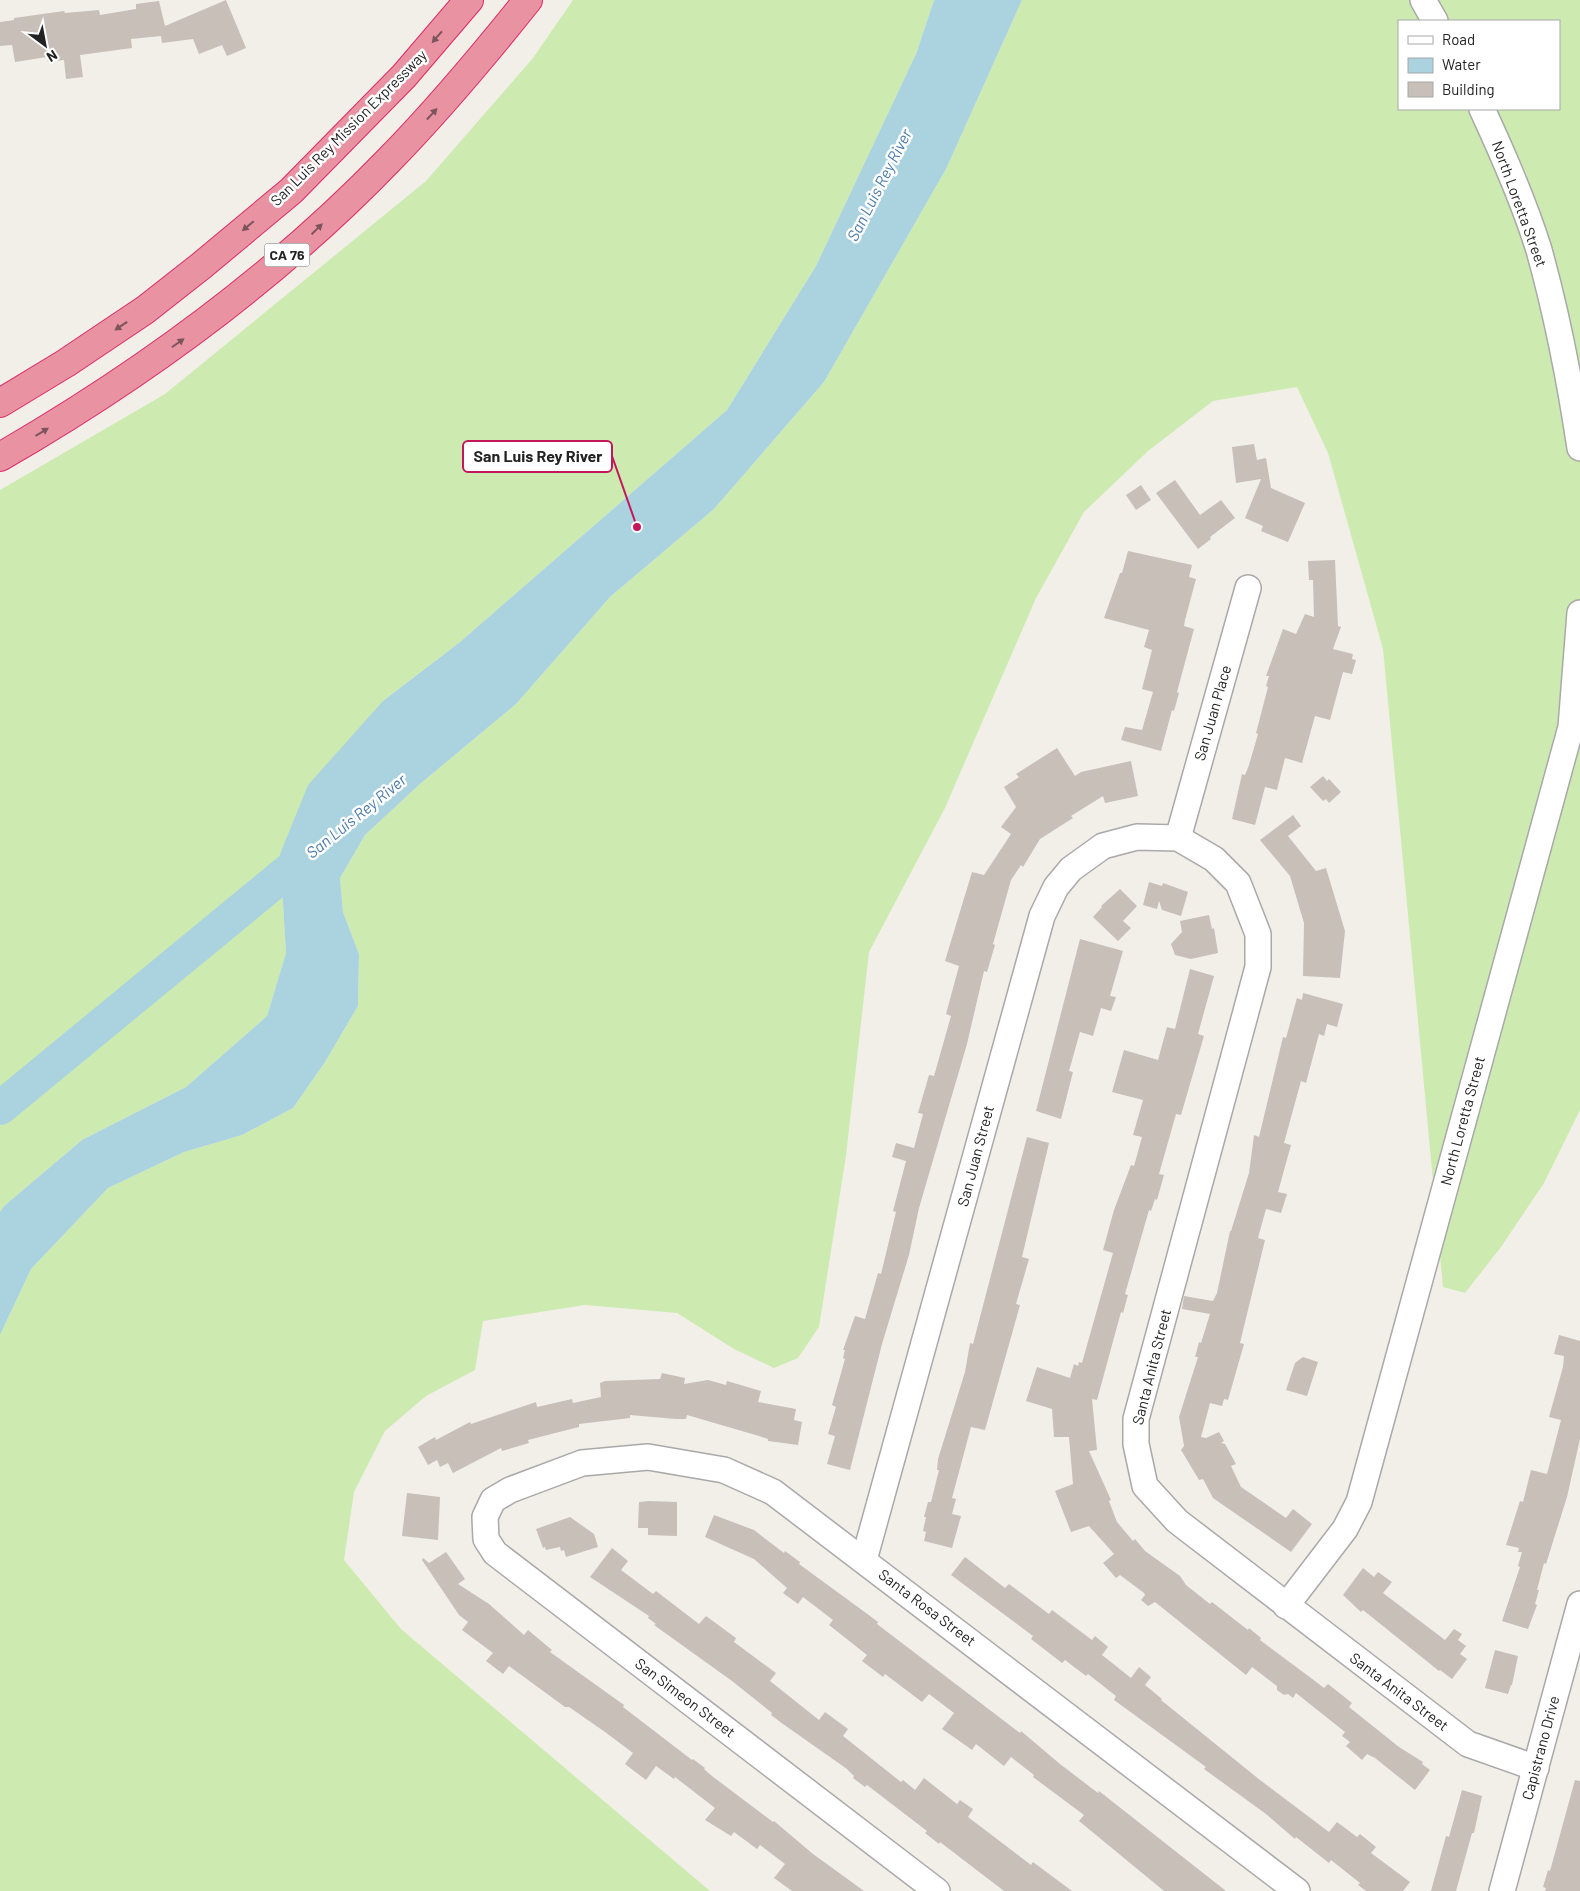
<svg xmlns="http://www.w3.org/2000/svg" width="1580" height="1891" font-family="Barlow,sans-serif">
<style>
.grass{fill:#cdebb0;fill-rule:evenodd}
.water{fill:#aad3df}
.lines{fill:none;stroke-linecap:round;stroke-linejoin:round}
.river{stroke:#aad3df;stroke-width:34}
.building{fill:#c7bfb8}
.minor-casing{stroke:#a9a9a9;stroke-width:28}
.highway-casing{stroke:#dc2a67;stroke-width:30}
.minor{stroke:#fff;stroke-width:25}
.highway{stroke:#e892a2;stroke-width:28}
.oneway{fill:#7b545c}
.labels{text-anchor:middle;stroke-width:5;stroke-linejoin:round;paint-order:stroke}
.shield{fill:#fff;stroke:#646464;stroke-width:1}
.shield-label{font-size:14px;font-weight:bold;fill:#222}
.street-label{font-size:15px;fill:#222;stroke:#fff}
.water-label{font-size:16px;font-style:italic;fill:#4a7aab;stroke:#fff}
.leader{fill:none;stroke:#c2185b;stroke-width:2}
.callout-dot{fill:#c2185b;stroke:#fff;stroke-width:2}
.callout{fill:#fff;stroke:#c2185b;stroke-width:2}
.callout-label{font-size:16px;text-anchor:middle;font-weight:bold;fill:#222}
</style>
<rect width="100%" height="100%" fill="#f2efe9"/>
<g class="grass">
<path d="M573,0H934L916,54L816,266L727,410L460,642L383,701L280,854L286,953L267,1016L186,1087L82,1140L4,1206L0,1212V490L165,394L426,181L533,58Z"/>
<path d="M1022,0H1580V1110L1544,1183L1501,1247L1465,1293L1443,1287L1383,649L1328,453L1297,387L1213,401L1148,451L1084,512L1036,598L945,808L869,952L846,1156L819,1327L798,1358L774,1368L734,1349L677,1313L585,1305L483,1321L475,1370L426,1396L385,1431L354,1492L344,1560L401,1629L710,1891H0V1335L31,1269L108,1188L184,1152L242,1135L293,1108L325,1062L358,1006L359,954L343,912L340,878L365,835L420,784L516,704L610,597L714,509L824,382L946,169ZM1399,21H1559V109H1399Z"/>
</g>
<path class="water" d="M934,0H1022L946,169L824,382L714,509L610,597L516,704L420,784L365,835L340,878L343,912L359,954L358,1006L325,1062L293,1108L242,1135L184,1152L108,1188L31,1269L0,1335V1212L4,1206L82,1140L186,1087L267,1016L286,953L280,854L308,785L383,701L460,642L727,410L816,266L916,54Z"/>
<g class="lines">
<path class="river" d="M0,1108L316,848"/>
</g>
<g class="building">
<path d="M226,0L246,48L227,56L222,45L199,54L193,39L162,43L161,36L131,39L132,48L80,55L83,77L66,79L64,60L48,62L47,57L15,62L12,45L0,46V22L14,20V18L64,11L65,13L99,10L100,15L136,9V4L159,1L165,26Z"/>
<path d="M1254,444L1257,460L1266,458L1271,488L1305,503L1288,542L1261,531L1263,526L1245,518L1261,479L1236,483L1232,447Z"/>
<path d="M1175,480L1200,515L1221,500L1235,518L1210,537L1211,539L1198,549L1156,493Z"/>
<path d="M1141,485L1151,500L1136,510L1126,495Z"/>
<path d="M1128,551L1192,565L1189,577L1196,579L1185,620L1184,626L1194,629L1177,692L1179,693L1174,711L1172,710L1161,751L1121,740L1125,727L1142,730L1153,692L1142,689L1152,650L1144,647L1149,630L1104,618L1120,573H1122Z"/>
<path d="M1335,560L1338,626L1341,627L1333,649L1353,654L1352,659L1356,660L1352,674L1343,672L1330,720L1315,716L1302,763L1285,758L1277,790L1265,787L1255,825L1232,819L1242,774L1245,775L1249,765L1258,734L1256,733L1268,687L1266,686L1269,676H1266L1283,629L1296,634L1305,614L1314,617L1313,580H1309L1308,561Z"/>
<path d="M1057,748L1075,776L1081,772L1131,761L1138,796L1105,803L1103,796L1071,816L1073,818L1040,839L1023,867L1021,865L1011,880L993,944L995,945L987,972L984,971L967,1044L919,1208L909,1255L882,1344L850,1470L827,1464L835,1436L828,1434L836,1407L832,1405L845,1359L843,1358L845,1350H843L855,1316L865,1319L878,1273L881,1274L896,1212L893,1211L906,1161L892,1157L896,1143L914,1148L923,1114L918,1113L929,1075L934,1076L951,1016L946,1014L959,966L945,961L972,872L984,875L1011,834L1001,827L1016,807L1004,787L1019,777L1016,774Z"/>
<path d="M1323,776L1327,781L1329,779L1341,792L1329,803L1326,799L1323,801L1310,787Z"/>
<path d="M1293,815L1301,826L1288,836L1316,871L1326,868L1345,931L1340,978L1303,976L1304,923L1290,876L1260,840Z"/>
<path d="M1149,882L1162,886L1163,883L1188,892L1181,916L1162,910L1159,901L1157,909L1143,905Z"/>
<path d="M1120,889L1137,906L1123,921L1131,928L1118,941L1093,917L1102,907L1101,906Z"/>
<path d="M1209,915L1212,929L1214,928L1218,953L1191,959L1175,955L1171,944L1182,932L1180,921Z"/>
<path d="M1080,939L1123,951L1110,996L1116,997L1111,1011L1101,1008L1093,1036L1080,1032L1069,1071L1073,1072L1061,1119L1036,1111Z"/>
<path d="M1190,969L1214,976L1198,1034L1204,1036L1181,1115L1176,1114L1159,1174L1164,1175L1157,1200L1155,1199L1151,1211L1149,1210L1125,1294L1128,1295L1123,1313L1121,1312L1097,1400L1092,1399L1097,1450L1089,1451L1111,1500L1109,1501L1117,1522L1133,1541L1135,1539L1145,1551L1180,1576L1186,1585L1210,1604L1212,1602L1248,1630L1249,1628L1261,1638L1260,1640L1319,1684L1324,1688L1328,1684L1352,1703L1349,1707L1399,1747L1423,1762L1422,1764L1430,1770L1415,1790L1375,1758L1367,1754L1362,1760L1346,1746L1350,1742L1342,1736L1345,1732L1296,1693L1293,1698L1288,1694L1284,1695L1277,1690V1686L1252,1667L1246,1675L1155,1602L1148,1606L1141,1600L1145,1595L1144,1593L1120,1575L1116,1578L1103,1563L1114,1554L1089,1526L1071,1532L1055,1491L1073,1484L1069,1437H1054L1052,1409L1026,1401L1037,1367L1070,1378L1074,1364L1078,1366L1079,1362L1082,1363L1113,1253L1103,1250L1114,1210L1131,1165L1134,1166L1142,1137L1133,1135L1143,1100L1112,1092L1124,1050L1158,1060L1167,1027L1175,1029Z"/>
<path d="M1303,993L1343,1004L1337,1027L1327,1024L1324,1036L1319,1034L1306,1083L1301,1081L1284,1143L1291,1145L1278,1192L1287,1194L1281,1213L1266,1209L1258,1238L1265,1240L1240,1343L1244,1344L1228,1400L1224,1399L1222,1406L1210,1403L1201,1437L1206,1438L1219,1432L1224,1441L1221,1443L1225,1444L1236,1464L1231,1466L1241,1487L1286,1518L1293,1509L1312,1524L1291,1552L1213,1498L1203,1479L1199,1480L1181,1450L1184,1446L1179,1417L1198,1357H1195L1199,1342L1201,1343L1210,1314L1182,1309L1184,1296L1213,1301L1217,1293L1230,1231H1231L1249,1173L1254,1135L1259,1137L1283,1037L1286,1038L1297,998L1302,1000Z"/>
<path d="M1027,1137L1049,1143L1022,1257L1029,1259L1016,1304L1020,1305L985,1430L971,1427L952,1498L956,1499L952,1514L961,1516L952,1548L924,1541L926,1532L923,1531L926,1517H924L928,1502H931L939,1470H937L938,1459L965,1372L970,1343L973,1344Z"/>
<path d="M1559,1335L1580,1341V1439L1567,1497L1546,1564L1544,1563L1537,1590H1539L1535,1604L1537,1605L1528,1629L1502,1621L1520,1567L1518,1566L1522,1552H1518L1519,1548L1506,1545L1520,1501L1523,1502L1531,1470L1547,1474L1561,1420L1549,1417L1563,1367L1564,1356L1554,1354Z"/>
<path d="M1303,1357L1318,1362L1307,1396L1286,1390L1295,1363Z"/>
<path d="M662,1373L685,1378L684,1384L708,1380L726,1385L727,1381L761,1391L758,1402L796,1409L794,1420L802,1422L798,1445L768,1441V1439L759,1436L687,1415L686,1419H676L630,1415V1418L579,1424V1427L528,1440L529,1443L502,1451L501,1448L453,1473L448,1463L440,1467L437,1460L428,1465L418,1447L435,1437L436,1440L470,1422L471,1424L536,1402L537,1407L572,1399L573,1403L601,1397L600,1383L605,1381L660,1379Z"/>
<path d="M407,1493L440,1497L438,1540L402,1536Z"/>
<path d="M649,1501L677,1502V1536L648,1535V1528H638L639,1502Z"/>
<path d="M714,1515L754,1530L784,1553L785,1551L800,1562L799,1564L866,1613L878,1622L877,1624L1020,1733L1021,1731L1060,1764L1098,1793L1099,1791L1226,1891H1164L1079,1821L1084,1815L1033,1777L1034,1775L1011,1757L1004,1766L976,1744L972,1750L958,1740L942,1729L954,1713L929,1694L922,1702L885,1674L883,1677L862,1661L867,1655L829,1625L833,1620L803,1597L798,1604L783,1593L787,1588L754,1559L705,1537Z"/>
<path d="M570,1517L594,1534L598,1547L566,1557L564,1550L561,1551L560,1547L546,1550L545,1547L543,1548L536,1529Z"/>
<path d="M612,1548L628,1561L621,1570L653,1594L656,1591L699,1624L706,1616L736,1638L734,1642L776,1673L770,1681L819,1720L825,1712L848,1729L843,1736L901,1782L903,1780L915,1790L924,1778L957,1804L960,1800L973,1809L968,1817L1031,1865L1033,1862L1072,1891H1004L940,1842L939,1844L925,1833L927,1831L867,1785L865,1787L853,1778L854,1776L847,1769L783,1724L771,1715L772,1713L732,1681L654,1625L656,1624L648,1618L649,1616L590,1577Z"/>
<path d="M446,1552L465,1579L458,1584L489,1604L524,1635L528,1630L552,1650L550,1652L624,1705L623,1707L692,1760L693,1759L705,1768L704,1769L712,1776L773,1822L774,1821L813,1854L864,1891H792L774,1878L785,1864L760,1845L757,1849L734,1832L731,1836L705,1820L715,1808L675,1777L674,1779L656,1766L646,1780L625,1764L633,1753L605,1732L569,1707H565L509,1666L503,1674L486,1661L493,1653L462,1630L468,1622L459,1615L422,1560L423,1558L429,1563Z"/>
<path d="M965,1557L1005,1588L1009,1584L1049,1614L1052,1610L1092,1640L1095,1636L1108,1647L1102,1655L1131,1678L1139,1667L1151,1677L1145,1685L1162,1699L1161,1700L1260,1780L1329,1832L1337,1822L1357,1837L1360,1834L1376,1847L1371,1853L1410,1882L1403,1891H1366L1358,1885L1360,1883L1331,1860L1329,1863L1296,1837L1295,1839L1266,1814L1204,1769L1206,1767L1114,1700L1116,1696L1088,1674L1086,1676L1065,1660L1062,1663L1031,1639L1033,1636L951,1575Z"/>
<path d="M1363,1568L1374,1577L1378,1572L1392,1582L1383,1593L1445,1640L1454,1629L1462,1634L1458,1640L1466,1646L1460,1654L1467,1659L1452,1679L1440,1670L1439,1671L1363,1610L1361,1612L1343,1595Z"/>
<path d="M1495,1650L1518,1656L1512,1685H1511L1508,1694L1485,1688Z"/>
<path d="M1575,1780L1580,1781V1891H1545L1546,1888L1543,1887L1548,1870L1550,1871Z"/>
<path d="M1462,1790L1482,1796L1474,1833H1472L1456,1891H1431L1446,1836L1449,1837Z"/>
</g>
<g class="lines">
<g class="minor-casing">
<g id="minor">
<path d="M1423,0L1435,21"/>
<path d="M1482,109C1502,152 1525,205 1539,250C1557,315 1570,381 1580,448"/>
<path d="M1178,838L1248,588"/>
<path d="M864,1560L1042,916L1056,887L1071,869L1103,846L1137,837L1178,838L1214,859L1238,883L1258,934V967L1136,1419V1444L1145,1486L1177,1521L1468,1744L1536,1768"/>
<path d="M1286,1606L1345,1529L1359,1502L1571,727L1580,613"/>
<path d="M937,1891L495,1553L486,1539L485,1517L493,1500L510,1490L582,1463L648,1457L724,1470L773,1492L1297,1891"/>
<path d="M1502,1891L1580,1604"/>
</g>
</g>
<g class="highway-casing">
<g id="highway">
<path d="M0,403L66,363L145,310L201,266L291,191L404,76L469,0"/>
<path d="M0,457C142,375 275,278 389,160C439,109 484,55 528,0"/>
</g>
</g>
<use href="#minor" class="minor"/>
<use href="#highway" class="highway"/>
</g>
<defs><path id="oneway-solid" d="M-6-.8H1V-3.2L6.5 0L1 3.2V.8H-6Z" transform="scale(1.25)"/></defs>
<g class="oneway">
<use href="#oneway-solid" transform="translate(437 37) rotate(131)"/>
<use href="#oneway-solid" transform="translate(432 114) rotate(-47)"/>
<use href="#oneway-solid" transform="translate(248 226) rotate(140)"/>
<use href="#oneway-solid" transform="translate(317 229) rotate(-44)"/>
<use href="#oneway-solid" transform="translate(121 326) rotate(146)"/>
<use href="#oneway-solid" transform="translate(178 343) rotate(-35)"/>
<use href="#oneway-solid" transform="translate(42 432) rotate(-31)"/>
</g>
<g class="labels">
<rect class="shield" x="264.5" y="243.5" width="45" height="23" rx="4"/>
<g class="shield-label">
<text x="287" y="260">CA 76</text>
</g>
<g class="street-label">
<text transform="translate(349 128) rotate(-45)" y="5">San Luis Rey Mission Expressway</text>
<text transform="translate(1519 204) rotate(70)" y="5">North Loretta Street</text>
<text transform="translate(1213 713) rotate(-74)" y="5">San Juan Place</text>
<text transform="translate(1463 1121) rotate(-75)" y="5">North Loretta Street</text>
<text transform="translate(976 1156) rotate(-75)" y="5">San Juan Street</text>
<text transform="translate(1152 1367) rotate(-76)" y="5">Santa Anita Street</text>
<text transform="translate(927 1608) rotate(37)" y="5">Santa Rosa Street</text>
<text transform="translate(1399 1692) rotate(37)" y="5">Santa Anita Street</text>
<text transform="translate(685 1698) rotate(37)" y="5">San Simeon Street</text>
<text transform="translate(1541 1748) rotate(-75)" y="5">Capistrano Drive</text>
</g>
<g class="water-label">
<text transform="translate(879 185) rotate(-63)" y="6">San Luis Rey River</text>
<text transform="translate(356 816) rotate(-39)" y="6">San Luis Rey River</text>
</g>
</g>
<path class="leader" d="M637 527L612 456"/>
<circle class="callout-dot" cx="637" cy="527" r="5"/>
<rect class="callout" x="463" y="441" width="149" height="31" rx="5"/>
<g class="callout-label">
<text x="538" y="462">San Luis Rey River</text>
</g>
<rect x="1398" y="20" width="162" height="90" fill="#ffffff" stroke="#a7a7a7"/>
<rect x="1408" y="36" width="25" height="8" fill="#ffffff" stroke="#a7a7a7"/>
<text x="1442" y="45" font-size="15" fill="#222222">Road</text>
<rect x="1408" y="58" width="25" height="15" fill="#aad3df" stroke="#a7a7a7"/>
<text x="1442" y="70" font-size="15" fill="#222222">Water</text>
<rect x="1408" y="82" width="25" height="15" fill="#c7bfb8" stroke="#a7a7a7"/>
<text x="1442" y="95" font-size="15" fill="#222222">Building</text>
<g transform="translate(45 45) rotate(148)" stroke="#ffffff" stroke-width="4" paint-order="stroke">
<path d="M0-4L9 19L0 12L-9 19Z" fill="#222222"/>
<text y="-8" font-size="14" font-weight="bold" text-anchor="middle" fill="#222222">N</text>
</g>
</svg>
